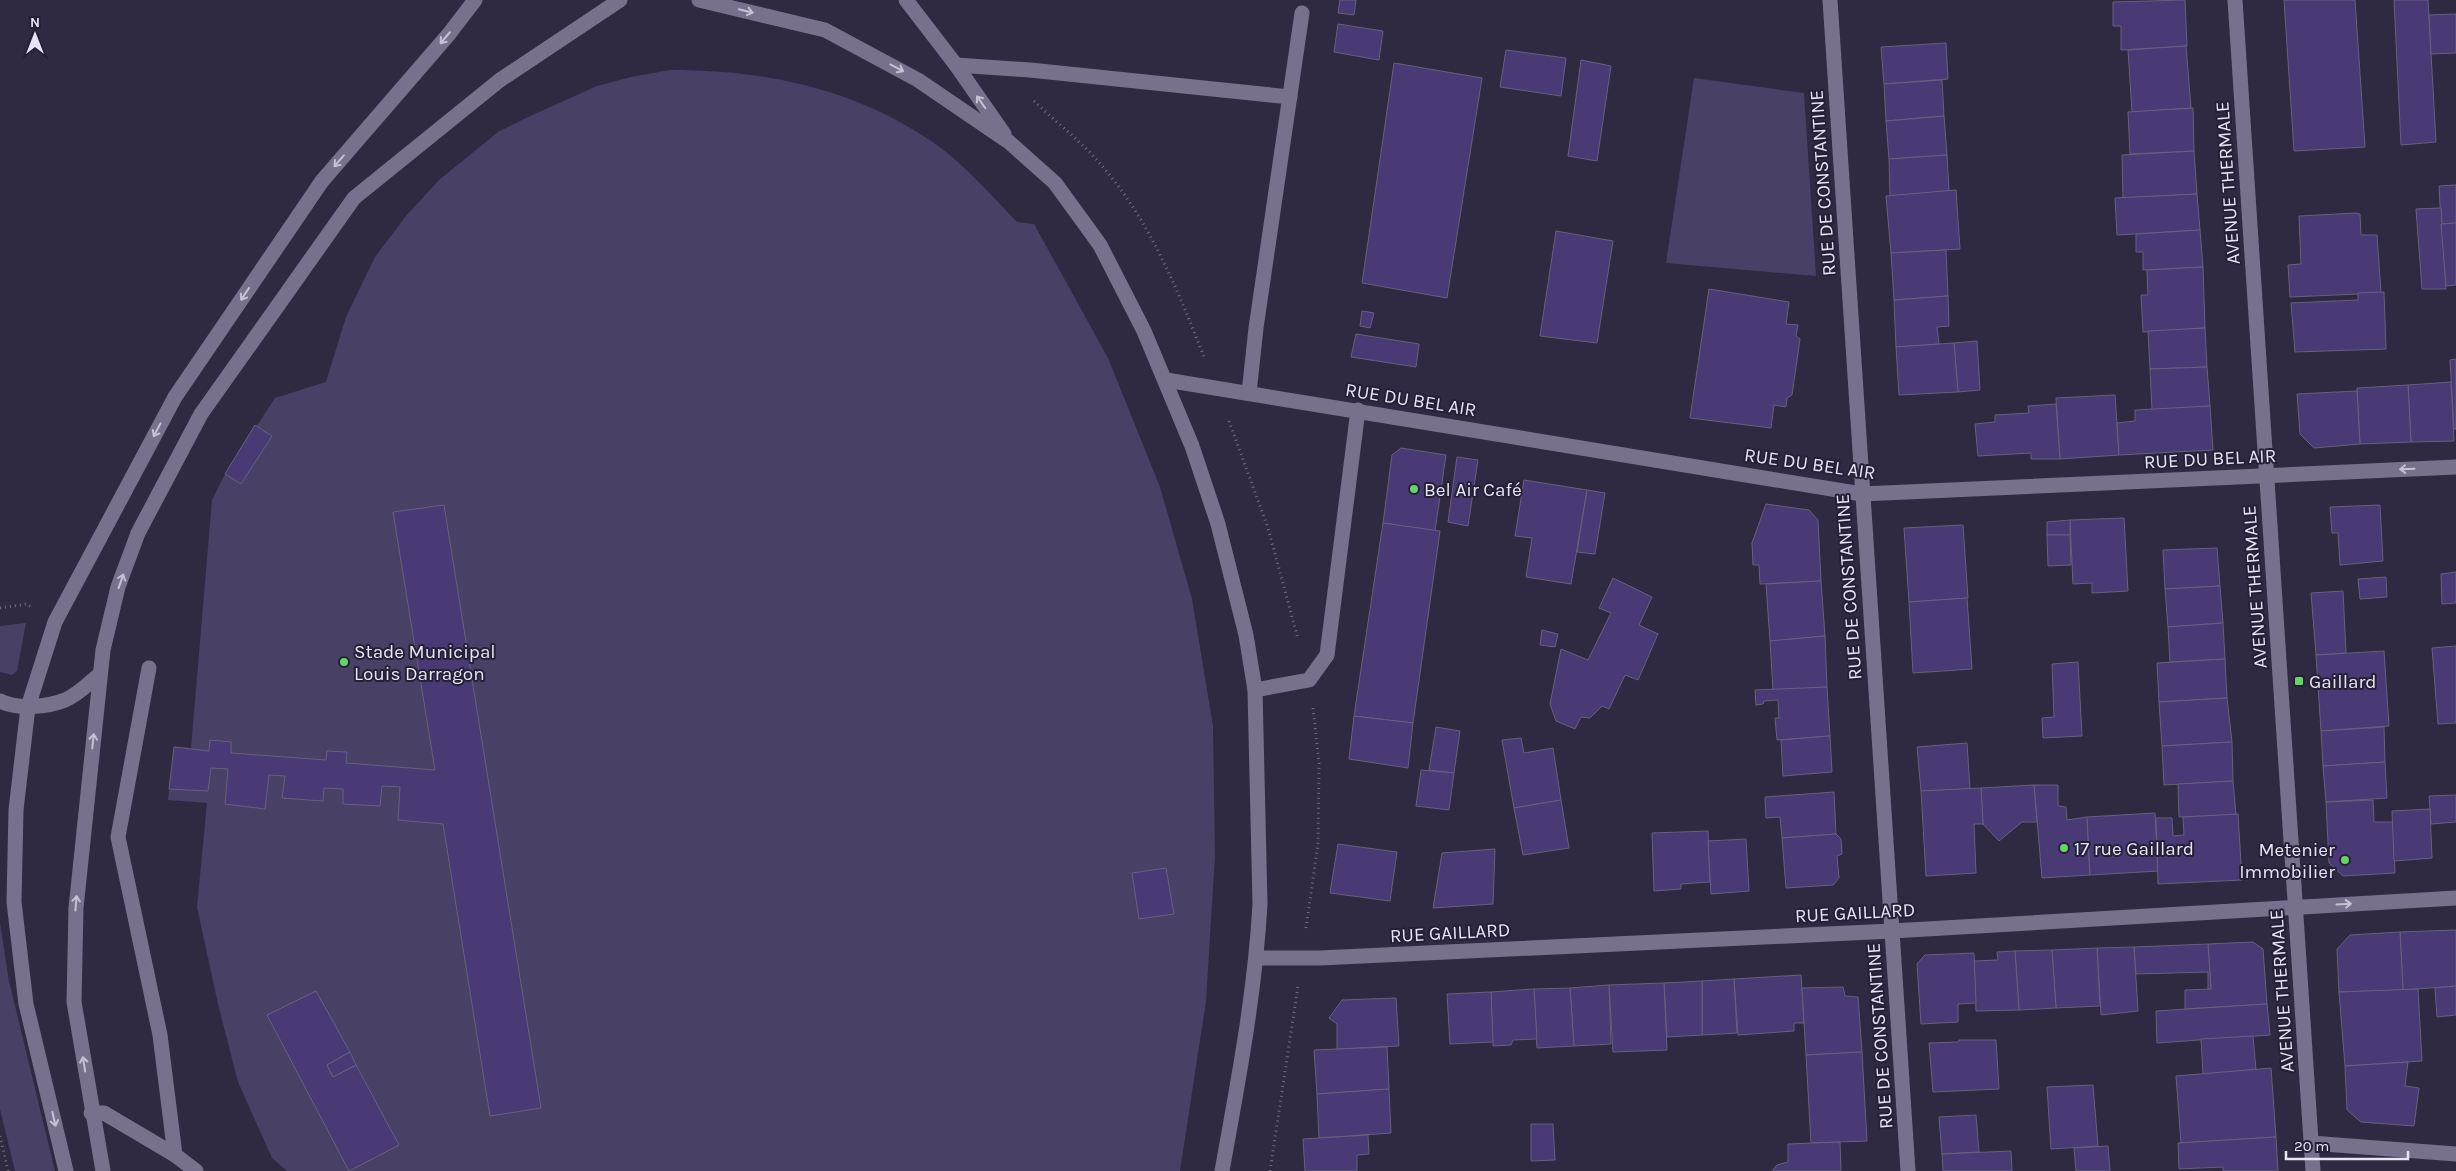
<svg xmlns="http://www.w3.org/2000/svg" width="2456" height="1171" font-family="Karla,sans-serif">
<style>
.green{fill:#484065}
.building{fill:#493975;stroke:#66617c}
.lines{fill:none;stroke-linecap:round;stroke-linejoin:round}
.path{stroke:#726d82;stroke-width:3;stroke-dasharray:1 4;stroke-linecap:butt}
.lane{stroke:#77718d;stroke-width:15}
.street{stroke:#77718d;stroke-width:15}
.secondary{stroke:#77718d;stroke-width:15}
.oneway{stroke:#c5c2d5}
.poi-dot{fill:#67d466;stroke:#252037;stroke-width:2}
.labels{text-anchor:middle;stroke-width:4;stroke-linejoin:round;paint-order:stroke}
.street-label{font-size:19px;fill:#e7e4f4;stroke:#252037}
.poi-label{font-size:19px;fill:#e7e4f4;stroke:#252037;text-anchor:start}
</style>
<rect width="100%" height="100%" fill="#2f2a42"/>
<g class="green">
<path d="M670,70C765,70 854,88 934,143C965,165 991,195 1017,222L1034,224L1108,358L1160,487L1192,599L1213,726L1215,856L1206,1001L1180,1171H287L272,1158L238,1082L218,1004L197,907L207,803L168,800L174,747L191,748L212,500L225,474L275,398L326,382L346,317L375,257L406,216L439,180L498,132L528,117L597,86L631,77Z"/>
<path d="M1694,78L1804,93L1816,276L1666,263Z"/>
<path d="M26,623L17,671L12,675L0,672V626Z"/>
<path d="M0,923L9,981L55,1171H15L0,1109Z"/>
</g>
<g class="building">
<path d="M1340,0H1356L1354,15L1338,13Z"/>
<path d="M2185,0L2187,46L2121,50V26H2113V2Z"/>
<path d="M2284,0H2355L2365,147L2294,151Z"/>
<path d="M2394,0H2428L2436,142L2401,145Z"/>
<path d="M2456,14V53L2431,54L2429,15Z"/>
<path d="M1338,24L1383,31L1379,60L1334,52Z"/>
<path d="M1946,43L1948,79L1884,84L1881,47Z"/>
<path d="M2186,46L2191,108L2132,112L2128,50Z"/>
<path d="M1506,50L1566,58L1561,96L1500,87Z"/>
<path d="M1581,60L1611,66L1597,161L1568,156Z"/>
<path d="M1394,63L1482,78L1447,298L1362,283Z"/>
<path d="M1942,80L1944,116L1886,121L1884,84Z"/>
<path d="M2193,108L2194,151L2130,154L2128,112Z"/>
<path d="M1944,116L1947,155L1889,159L1886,121Z"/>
<path d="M2194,151L2197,194L2123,198L2122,155Z"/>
<path d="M1947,155L1949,191L1890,196L1889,159Z"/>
<path d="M2456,185V223L2441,224L2439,186Z"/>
<path d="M1956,190L1960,249L1891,253L1886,196Z"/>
<path d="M2197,194L2200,230L2117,235L2115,198Z"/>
<path d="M2441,208L2446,289H2422L2416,209Z"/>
<path d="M2356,213L2360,214L2361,235H2377L2381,293L2290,297L2288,265L2301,264L2299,216Z"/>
<path d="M2456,223V285L2446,286L2441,224Z"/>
<path d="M2200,230L2203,267L2143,270V252H2136V234Z"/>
<path d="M1556,231L1613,241L1597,343L1540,336Z"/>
<path d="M1946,250L1948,296L1894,300L1891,253Z"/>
<path d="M2203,267L2205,328L2143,332L2141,295H2148L2147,270Z"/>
<path d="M1709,289L1789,302L1786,324L1798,325L1796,336L1800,339L1792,395L1787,398L1786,407L1774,405L1771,428L1690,418Z"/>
<path d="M2384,292L2386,349L2295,352L2291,303L2358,300V293Z"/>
<path d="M1948,296L1949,326L1937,327L1939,344L1896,347L1894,300Z"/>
<path d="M1362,311L1374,313L1370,328L1360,326Z"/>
<path d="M2205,328L2207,367L2150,369L2148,331Z"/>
<path d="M1356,334L1419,344L1416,367L1351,357Z"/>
<path d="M1977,341L1980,390L1958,392L1954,343Z"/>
<path d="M1954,343L1958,392L1899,395L1896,347Z"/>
<path d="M2456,359V429H2454L2450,360Z"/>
<path d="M2207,367L2210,406L2152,410L2150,369Z"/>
<path d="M2451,382L2454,441L2411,442L2408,385Z"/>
<path d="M2408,385L2411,442L2360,444L2357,388Z"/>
<path d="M2357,391L2360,444L2314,448L2300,434L2297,394Z"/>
<path d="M2115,395L2119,455L2060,459L2056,398Z"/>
<path d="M2056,404L2060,459H2031V453L1978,456L1975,424L1995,422V415L2029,413L2028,406Z"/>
<path d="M2210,406L2213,450L2119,455L2117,423L2135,421V410Z"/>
<path d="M255,425L272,436L241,484L225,474Z"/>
<path d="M1401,448L1446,455L1435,531L1383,523L1392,455Z"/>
<path d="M1457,457L1478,460L1468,526L1448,522Z"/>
<path d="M1524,480L1587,490L1571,584L1526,577L1532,538L1515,536Z"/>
<path d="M1587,490L1605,493L1595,554L1577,552Z"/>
<path d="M1766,504L1809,510L1818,520L1821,581L1760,584L1759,565H1753L1752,543Z"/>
<path d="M444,505L541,1108L490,1116L443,824L398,820L400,787L382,786L380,806L343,804V789L324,788L323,801L282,798L285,776L269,775L265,809L225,804L228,769L211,768L208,791L169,789L174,747L209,751L210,740L231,742V753L326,760L327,751L347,752L346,763L435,770L393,512Z"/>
<path d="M2380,505L2383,561L2340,565L2338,533H2332L2330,507Z"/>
<path d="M2124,518L2128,591L2092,593V583L2073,584L2070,520Z"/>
<path d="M2070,520V535H2047V522Z"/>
<path d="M1383,523L1440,531L1413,723L1354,716Z"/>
<path d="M1963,525L1968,598L1909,602L1904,528Z"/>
<path d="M2047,535H2070L2071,565L2048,566Z"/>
<path d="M2217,548L2220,586L2165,589L2163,550Z"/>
<path d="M2456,572V603L2442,604L2441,574Z"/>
<path d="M2386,577L2387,597L2360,599L2358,579Z"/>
<path d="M1613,578L1652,597L1639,625L1658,634L1638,680L1625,675L1609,709L1602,706L1590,718L1581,717L1575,729L1556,721L1550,704L1561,649L1588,660L1611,613L1599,608Z"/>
<path d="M1821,581L1825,636L1770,641L1766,584Z"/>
<path d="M2220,586L2223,623L2168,627L2165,589Z"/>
<path d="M2343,591L2346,653L2316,655L2311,593Z"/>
<path d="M1967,598L1972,669L1913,673L1909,602Z"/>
<path d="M2223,623L2225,659L2170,662L2168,627Z"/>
<path d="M1542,630L1558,634L1555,647L1540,645Z"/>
<path d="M1825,636L1827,687L1773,690L1770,641Z"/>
<path d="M2456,646V723L2438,724L2432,648Z"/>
<path d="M2384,651L2389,726L2321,731L2316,655Z"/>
<path d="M2225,659L2227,698L2159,702L2157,663Z"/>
<path d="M2078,662L2082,736L2043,738L2042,718L2054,717L2052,664Z"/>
<path d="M1827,687L1830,736L1777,740L1775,718H1779L1778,700L1764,701L1763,704L1756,705L1755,690Z"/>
<path d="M2227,698L2232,742L2162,746L2159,702Z"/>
<path d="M1354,716L1413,723L1408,768L1349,759Z"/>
<path d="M1436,727L1460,731L1454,773L1429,770Z"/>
<path d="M2384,727L2385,762L2323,766L2321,731Z"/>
<path d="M1830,736L1832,772L1783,776L1781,740Z"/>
<path d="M1521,738L1524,753L1553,748L1561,800L1514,808L1502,740Z"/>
<path d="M2232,742L2233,781L2164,785L2162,746Z"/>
<path d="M1967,743L1970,789L1921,791L1917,747Z"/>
<path d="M2385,762L2387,798L2326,802L2323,766Z"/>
<path d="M1421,770L1454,773L1449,810L1416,806Z"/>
<path d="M2233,781L2236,815L2179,817L2178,784Z"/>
<path d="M2034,785H2058V806L2066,807L2067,820L2087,817L2090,875L2042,878Z"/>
<path d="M2034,785L2037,822H2022L1999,841L1983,824L1981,788Z"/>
<path d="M1981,788L1983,824H1974L1976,873L1926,876L1921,791Z"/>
<path d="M1834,792L1836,834L1782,838L1780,817L1766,818L1765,797Z"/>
<path d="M2456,795V822L2431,824L2429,796Z"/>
<path d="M1561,800L1569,848L1523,855L1514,808Z"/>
<path d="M2373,800L2374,822H2393L2395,873L2343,876L2329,863L2326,802Z"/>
<path d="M2430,809L2432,858L2394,861L2392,811Z"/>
<path d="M2155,813L2158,871L2090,875L2087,817Z"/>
<path d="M2238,814L2242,880L2158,884L2156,818H2172L2173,836L2184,835L2183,817Z"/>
<path d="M1708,831L1710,882L1681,884V889L1654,891L1652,833Z"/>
<path d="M1836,834L1841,839L1842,854L1837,856L1839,878L1833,885L1786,888L1782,838Z"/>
<path d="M1746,839L1749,891L1711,894L1708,841Z"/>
<path d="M1338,844L1397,852L1390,901L1330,893Z"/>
<path d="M1495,849L1493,904L1433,908L1442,853Z"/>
<path d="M1166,868L1174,914L1139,919L1132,873Z"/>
<path d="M2456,930V986L2403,990L2400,932Z"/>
<path d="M2400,932L2403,990L2339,992L2337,949L2350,935Z"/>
<path d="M2253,942L2263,949L2267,1004L2185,1009V990L2211,989L2208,944Z"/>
<path d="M2208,944L2211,989H2208V972L2136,974L2134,947Z"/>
<path d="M2134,947L2138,1011L2101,1015L2097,948Z"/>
<path d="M2097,948L2100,1006L2056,1008L2052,950Z"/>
<path d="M2052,950L2056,1008L2019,1010L2015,951Z"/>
<path d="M2015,951L2019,1010L1976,1011L1974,961L1998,960L1997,952Z"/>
<path d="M1974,953L1976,1003L1958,1004V1022L1921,1024L1917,964L1925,955Z"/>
<path d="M1801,975L1804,1023H1794V1031L1738,1035L1734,979Z"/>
<path d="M1734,979L1737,1033L1702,1035V981Z"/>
<path d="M1702,981V1035L1667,1037L1664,983Z"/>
<path d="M1664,983L1667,1050L1613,1052L1609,985Z"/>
<path d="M1609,985L1611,1044L1574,1046L1570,988Z"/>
<path d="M2456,986V1015L2437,1017L2435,988Z"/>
<path d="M1843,987L1845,996L1858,997L1862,1052L1806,1055L1802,988Z"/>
<path d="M1570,988L1574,1046L1537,1048L1534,989Z"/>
<path d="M1534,989L1537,1039L1513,1040L1511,1045L1493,1046L1491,992Z"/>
<path d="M2418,989L2422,1061L2345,1066L2339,992Z"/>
<path d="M316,991L350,1052L327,1065L333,1077L356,1065L399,1145L349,1171L267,1015Z"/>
<path d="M1491,992L1493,1042L1450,1044L1447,994Z"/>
<path d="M1396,998L1399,1046L1337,1049V1024L1329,1018L1342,1000Z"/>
<path d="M2267,1004L2270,1035L2157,1043L2156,1011Z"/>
<path d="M2253,1036L2256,1070L2203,1074L2201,1039Z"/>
<path d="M1959,1040H1996L1999,1089L1933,1092L1929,1043L1958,1042Z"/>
<path d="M1387,1047L1389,1089L1317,1094L1314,1050Z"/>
<path d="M350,1052L356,1065L333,1077L327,1065Z"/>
<path d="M1862,1052L1867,1141L1811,1143L1806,1055Z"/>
<path d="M2408,1062L2405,1086L2419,1088L2414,1126L2361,1122L2347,1110L2345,1066Z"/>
<path d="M2271,1068L2276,1137L2181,1143L2176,1076Z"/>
<path d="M2093,1085L2098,1146L2051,1149L2047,1087Z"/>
<path d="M1389,1089L1391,1133L1319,1138L1317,1094Z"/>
<path d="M1976,1115L1979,1152L1942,1154L1939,1117Z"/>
<path d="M1531,1124H1553L1555,1160L1531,1161Z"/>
<path d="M1368,1135L1369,1154L1357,1155V1171H1305L1303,1139Z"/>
<path d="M2276,1137L2278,1171H2223V1167L2179,1169L2178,1143Z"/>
<path d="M1840,1142L1841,1171H1772L1777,1165L1788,1162V1144Z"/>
<path d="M2108,1146L2110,1171H2076L2074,1148Z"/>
<path d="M2011,1151L2012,1171H1943L1942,1154Z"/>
</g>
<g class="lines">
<g class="path">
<path d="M1034,101C1057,123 1083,143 1103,167C1150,222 1178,290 1204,357"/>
<path d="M1229,421L1268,528L1298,639"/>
<path d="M0,608L26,604L31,607"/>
<path d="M1306,928L1318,844L1319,763L1313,708"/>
<path d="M0,1136L8,1171"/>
<path d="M1270,1171L1298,986"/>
</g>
<path class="lane" d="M149,668L118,837L160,1035L175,1155"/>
<g class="street">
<path d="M1830,0L1908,1171"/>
<path d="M956,65L1030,70L1290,97"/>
<path d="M1166,380L1862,494L2456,467"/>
<path d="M1249,393L1256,328L1302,13"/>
<path d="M1255,690L1309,680L1327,655L1358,410"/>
<path d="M0,701C17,710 48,707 65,700C78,695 90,682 100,674"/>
<path d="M1256,958H1320L1892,931L2456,898"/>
<path d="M91,1113H104L175,1155L196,1171"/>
<path d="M2311,1143L2456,1154"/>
</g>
<g class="secondary">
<path d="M699,0L825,30L918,80L1009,142L1055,183L1100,245L1144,331L1192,446L1218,524L1246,635L1255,690L1260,904C1255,994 1238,1082 1222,1171"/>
<path d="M906,0L956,65L1004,134"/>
<path d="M2235,0L2313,1171"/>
<path d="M66,1171L26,1004L14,902L16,810L28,707L55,622L175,397L322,181L449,34L475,0"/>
<path d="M103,1171L74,1002L76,908L103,650L118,587L138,533L201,414L354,198L500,80L620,0"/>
</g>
</g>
<defs><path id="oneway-shaft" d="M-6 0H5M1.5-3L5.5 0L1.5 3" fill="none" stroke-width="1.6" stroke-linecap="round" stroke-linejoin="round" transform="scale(1.25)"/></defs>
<g class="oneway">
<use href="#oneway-shaft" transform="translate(746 11) rotate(14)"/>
<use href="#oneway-shaft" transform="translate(445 38) rotate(130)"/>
<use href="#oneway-shaft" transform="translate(897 68) rotate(28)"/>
<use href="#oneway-shaft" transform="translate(981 102) rotate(-125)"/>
<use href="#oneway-shaft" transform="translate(339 161) rotate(131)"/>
<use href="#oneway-shaft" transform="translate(245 294) rotate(124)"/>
<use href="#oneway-shaft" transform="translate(157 430) rotate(118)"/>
<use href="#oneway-shaft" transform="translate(2407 469) rotate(178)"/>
<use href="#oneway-shaft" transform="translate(121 581) rotate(-71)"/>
<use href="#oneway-shaft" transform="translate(93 741) rotate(-84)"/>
<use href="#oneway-shaft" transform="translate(76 903) rotate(-85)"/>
<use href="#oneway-shaft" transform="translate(2344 904) rotate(-3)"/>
<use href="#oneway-shaft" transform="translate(84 1064) rotate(-99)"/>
<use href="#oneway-shaft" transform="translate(54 1119) rotate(77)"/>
</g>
<g class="poi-dot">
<circle cx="1414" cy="489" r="5"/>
<circle cx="344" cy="662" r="5"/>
<rect x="2294" y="676" width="10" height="10" rx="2.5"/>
<circle cx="2064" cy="848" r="5"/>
<circle cx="2345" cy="860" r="5"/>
</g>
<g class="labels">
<g class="street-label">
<text transform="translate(1822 183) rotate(-94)" y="7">RUE DE CONSTANTINE</text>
<text transform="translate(2227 183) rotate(-94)" y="7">AVENUE THERMALE</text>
<text transform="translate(1411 399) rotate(9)" y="7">RUE DU BEL AIR</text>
<text transform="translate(2210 458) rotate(-3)" y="7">RUE DU BEL AIR</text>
<text transform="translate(1810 463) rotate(8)" y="7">RUE DU BEL AIR</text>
<text transform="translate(1848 587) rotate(-94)" y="7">RUE DE CONSTANTINE</text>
<text transform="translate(2254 587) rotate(-94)" y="7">AVENUE THERMALE</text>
<text transform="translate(1855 912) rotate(-3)" y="7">RUE GAILLARD</text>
<text transform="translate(1450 932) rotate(-3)" y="7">RUE GAILLARD</text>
<text transform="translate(2281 991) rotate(-94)" y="7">AVENUE THERMALE</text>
<text transform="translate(1879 1036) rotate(-94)" y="7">RUE DE CONSTANTINE</text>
</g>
<g class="poi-label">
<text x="1424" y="496">Bel Air Café</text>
<text x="354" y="658">Stade Municipal<tspan x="354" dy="22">Louis Darragon</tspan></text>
<text x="2309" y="688">Gaillard</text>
<text x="2074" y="855">17 rue Gaillard</text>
<text x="2335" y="856" text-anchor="end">Metenier<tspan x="2335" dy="22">Immobilier</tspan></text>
</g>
</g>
<g transform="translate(35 35)" stroke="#252037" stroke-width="4" paint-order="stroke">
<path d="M0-4L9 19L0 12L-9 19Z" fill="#e7e4f4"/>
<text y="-8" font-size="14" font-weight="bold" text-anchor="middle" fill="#e7e4f4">N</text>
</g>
<path d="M2286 1151v8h122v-8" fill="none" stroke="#e7e4f4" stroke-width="2.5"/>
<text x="2294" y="1151" font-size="15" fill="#e7e4f4" stroke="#252037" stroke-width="4" paint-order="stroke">20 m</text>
</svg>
